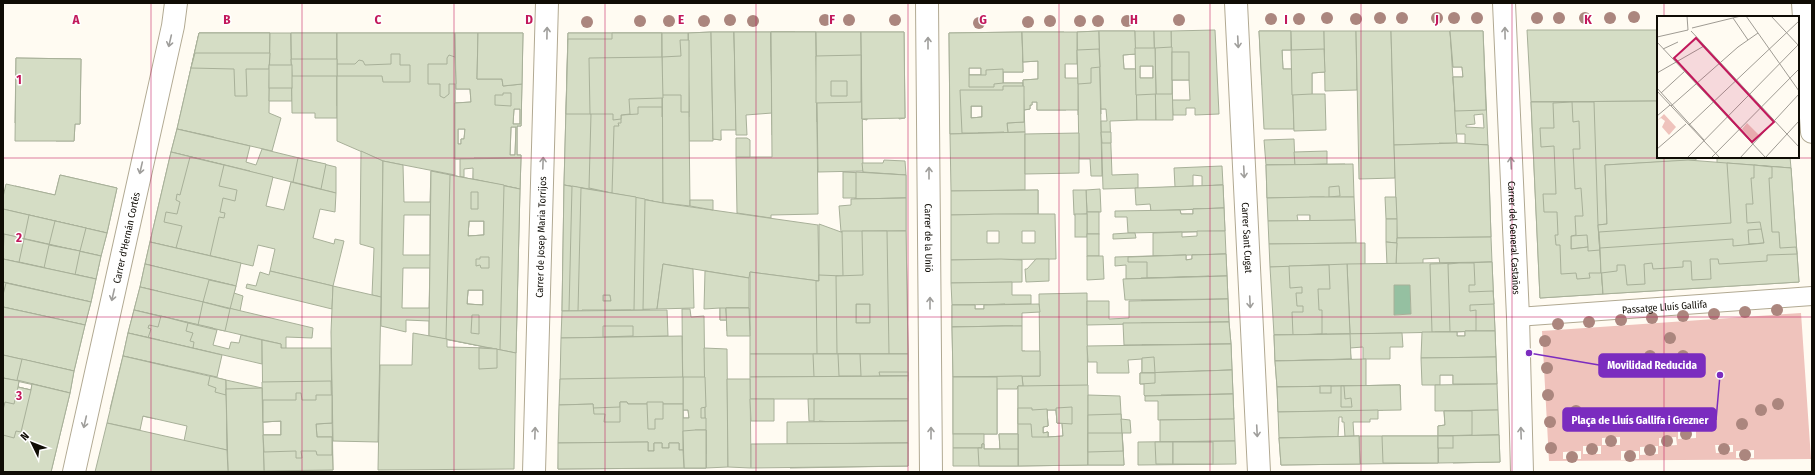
<svg xmlns="http://www.w3.org/2000/svg" width="1815" height="475" font-family="'Fira Sans Condensed',sans-serif">
<style>
.green{fill:#efc3bc;fill-rule:evenodd}
.water{fill:#95c0a1}
.building{fill:#d5ddc5;stroke:#a8b099;fill-rule:evenodd}
.lines{fill:none;stroke-linecap:round;stroke-linejoin:round}
.pedestrian-casing{stroke:#b1a992;stroke-width:20}
.minor-casing{stroke:#b1a992;stroke-width:24}
.pedestrian{stroke:#fff;stroke-width:18}
.minor{stroke:#fff;stroke-width:22}
.tree{fill:#ab867e}
.oneway{stroke:#9f9e9b}
.grid{fill:none;stroke:#c2185b;stroke-width:1;stroke-opacity:0.55}
.labels{text-anchor:middle;stroke-width:3;stroke-linejoin:round;paint-order:stroke}
.street-label{font-size:10px;fill:#0f0c05;stroke:#fff}
.inset-road{fill:none;stroke:#9f9b93;stroke-width:1}
.view{fill:#c2185b;fill-opacity:0.15;stroke:#c2185b;stroke-width:2}
.inset-edge{fill:none;stroke:#0f0c05;stroke-width:2}
.grid-label{font-size:13px;text-anchor:middle;font-weight:bold;fill:#c2185b;stroke:#fff;stroke-width:3;stroke-linejoin:round;paint-order:stroke}
.leader{fill:none;stroke:#7b2cbf;stroke-width:1.5}
.callout-dot{fill:#7b2cbf;stroke:#fff;stroke-width:1.5}
.callout{fill:#7b2cbf;stroke:#7b2cbf;stroke-width:1.5}
.callout-label{font-size:11px;text-anchor:middle;font-weight:bold;fill:#fff}
</style>
<rect width="100%" height="100%" fill="#fffbf2"/>
<path class="green" d="M1801,313L1811,459L1549,461L1542,331ZM1678,431H1696V438L1678,439ZM1620,437V445H1602V438ZM1659,438L1676,437L1677,445L1659,446ZM1715,445H1733V452L1716,453ZM1583,446H1601V454H1583ZM1658,446V454L1640,455V447ZM1754,450V458H1736V451ZM1581,451V459H1563V452ZM1621,451H1639V459L1621,460Z"/>
<path class="water" d="M1394,285H1410L1411,314L1394,315Z"/>
<g class="building">
<path d="M1215,30L1219,114L1195,115V108H1186V115H1173L1172,100H1190L1189,80H1172L1171,31Z"/>
<path d="M1527,30H1658V101L1531,102Z"/>
<path d="M1099,31L1100,67L1091,68V79H1100L1101,114L1078,115L1077,32Z"/>
<path d="M1099,31H1135L1136,54L1123,55L1124,69H1136V108L1101,109Z"/>
<path d="M1099,31L1102,176H1091L1090,159H1079L1077,32Z"/>
<path d="M1099,31H1135L1136,54L1123,55L1124,69H1136L1137,120L1110,121L1112,175L1138,174V188L1103,189L1101,121H1107L1106,109H1101Z"/>
<path d="M1135,31H1154L1156,120H1137ZM1140,66H1153V78H1140Z"/>
<path d="M1154,31H1171L1173,120H1156Z"/>
<path d="M1259,31H1291V50H1282L1283,69H1292L1293,103H1279V85H1262Z"/>
<path d="M1259,31H1291V50H1282L1283,69H1292L1294,129H1264Z"/>
<path d="M1291,31H1324L1325,72L1312,73V94H1325L1326,130L1294,131Z"/>
<path d="M1324,31H1356L1357,90L1325,91Z"/>
<path d="M1356,31H1391L1395,178L1359,179Z"/>
<path d="M1391,31H1450L1457,143L1394,145Z"/>
<path d="M1450,31H1483L1488,145L1465,144V134H1456L1453,77H1463L1462,67H1453ZM1483,114L1484,128L1466,127V125L1475,124L1474,115Z"/>
<path d="M1450,31H1483L1486,110L1455,111L1453,77H1463L1462,67H1453Z"/>
<path d="M711,32L713,131H689L688,33Z"/>
<path d="M711,32H734L736,114H719L721,140L713,139Z"/>
<path d="M711,32L713,141H689L688,33Z"/>
<path d="M711,32H734L736,130H721V140L713,139Z"/>
<path d="M734,32H771L772,103H746V115L736,114Z"/>
<path d="M734,32H771L772,113L746,115L747,135H736Z"/>
<path d="M771,32H816L817,124H795V135H772ZM795,69H800V81H795Z"/>
<path d="M771,32H816L817,124H803V118H795V124L772,125ZM790,69H800V81L791,82Z"/>
<path d="M771,32H795V69H790L791,82L795,81V118L772,117Z"/>
<path d="M771,32H816L818,214L771,215V218L737,213L736,157H772Z"/>
<path d="M816,32H861L862,122H817ZM831,81H847V96H831Z"/>
<path d="M816,32H861L863,171L818,172Z"/>
<path d="M861,32H904L905,118L899,119L898,114H894L893,101L870,102V115H867V120L862,119Z"/>
<path d="M861,32H904L905,118L862,119Z"/>
<path d="M1022,32L1023,72H1003V83H1023L1025,132L950,134L949,33ZM969,68H981V75H969ZM971,106H982V117L971,118Z"/>
<path d="M1022,32L1023,72H1003V83H1023L1024,122L1007,123L1008,133L950,134L949,33ZM969,68H981V75H969ZM971,106H982V117L971,118Z"/>
<path d="M1022,32H1064L1066,110H1037V102H1032V105H1030V109L1024,110L1023,80L1038,79V61L1023,62Z"/>
<path d="M1022,32H1077V64H1065V78H1078V110H1037V102H1032V105H1030V109L1024,110L1023,80L1038,79V61L1023,62Z"/>
<path d="M199,33H270L269,69H246L247,96L185,95Z"/>
<path d="M199,33H270L269,69H246L247,105L238,144L177,129Z"/>
<path d="M199,33H270L269,113L281,118L272,151L177,129Z"/>
<path d="M270,33H291L292,101H269Z"/>
<path d="M291,33H337V104L313,105V96H292Z"/>
<path d="M291,33H337V118H315V113H292Z"/>
<path d="M337,33H455V114L382,113V105L337,106Z"/>
<path d="M337,33H455V175L383,161L337,141Z"/>
<path d="M455,33H523L521,126H517V155H521V158L455,159V103L471,102L470,89H456ZM514,109H520V124H513ZM511,127H516L515,155H510ZM458,129H465L464,139H461V144H458Z"/>
<path d="M455,33H478L477,79H502L503,86L522,84L521,126H517V155H521V158L455,159V103L471,102L470,89H456ZM514,109H520V124H513ZM511,127H516L515,155H510ZM458,129H465L464,139H461V144H458Z"/>
<path d="M478,33H523L522,84L503,86L502,79H477Z"/>
<path d="M568,33H662V123L638,122L636,197L564,185Z"/>
<path d="M568,33H662L663,203L564,185Z"/>
<path d="M612,33H662L663,107H638V114L621,115V123H618L619,126H614L612,193L589,188L591,114H566L568,39H612Z"/>
<path d="M662,33H688L689,117H662Z"/>
<path d="M662,33H688L690,206L663,203Z"/>
<path d="M680,40H689V112H681V95H662V57L681,56Z"/>
<path d="M1172,47V94H1156L1155,48Z"/>
<path d="M1135,48H1155L1156,94L1136,95ZM1140,66H1153V78H1140Z"/>
<path d="M1099,49L1100,67L1091,68V83L1078,84L1077,50Z"/>
<path d="M1324,49L1325,72L1312,73V94L1292,95L1291,50Z"/>
<rect x="1172" y="52" width="17" height="28"/>
<path d="M195,53H270L269,69H246L247,96H235L234,69L191,68Z"/>
<path d="M391,54H400V65H410V82H383L382,76H337V64H355L359,60L363,61L365,65L391,64Z"/>
<path d="M449,55L455,57L456,84H449V94L444,98L440,96V84H428V64H447V58Z"/>
<path d="M861,55V102L816,103V56ZM831,81H847V96H831Z"/>
<path d="M662,57L663,98L629,99L630,114L621,115V119L613,120V114H590L589,58Z"/>
<path d="M16,58L81,59L80,124H75L74,141H56L57,123H15Z"/>
<path d="M16,58L81,59L80,124H75L74,141H15Z"/>
<path d="M291,59H337V76H292Z"/>
<rect x="269" y="65" width="23" height="23"/>
<path d="M1003,69V83L994,84V87H969V75H986V70Z"/>
<path d="M1003,86H1024V122L1007,123L1008,133H962L960,90H1003ZM971,106H982V117L971,118Z"/>
<path d="M503,93H511V106L495,105V95H503Z"/>
<path d="M1658,101V157H1696V160L1605,165L1607,224L1598,225L1603,294L1540,298L1531,102Z"/>
<path d="M1531,102H1594L1598,225L1603,294L1540,298ZM1587,235L1588,247L1571,249V236Z"/>
<path d="M1572,102L1573,122L1579,121L1580,149H1573L1575,189L1581,188L1583,216H1575L1576,235L1571,236V249L1588,247V251L1600,250L1601,273H1589L1590,278L1577,279L1576,273L1561,274L1560,245H1556L1555,235H1558L1557,212H1544L1543,194H1556L1554,146L1541,147L1540,128H1554L1553,103Z"/>
<path d="M177,129L214,137L208,161L171,152Z"/>
<path d="M177,129L250,146L246,162L256,165L262,149L336,167V193L171,152Z"/>
<path d="M1004,132V191H978L976,151H978V133Z"/>
<path d="M1025,132V190L951,191L950,134Z"/>
<path d="M1101,132H1111V143H1102Z"/>
<path d="M1079,133V173L1025,174V134Z"/>
<path d="M736,138H747L750,140V157H736Z"/>
<path d="M1294,139L1295,165H1266L1264,140Z"/>
<path d="M1439,143L1488,145L1491,237L1442,238Z"/>
<path d="M1457,143L1488,145L1491,237L1397,238L1394,145Z"/>
<path d="M361,151L383,161L381,297L372,295L374,248L360,244Z"/>
<path d="M1327,151V164L1295,165L1294,152Z"/>
<path d="M171,152L250,171L229,260L150,242Z"/>
<path d="M171,152L273,177L266,206L284,210L291,182L336,193L335,212L320,209L313,238L334,244L335,239L344,241L333,286L270,271L275,249L258,245L253,266L150,242Z"/>
<path d="M190,157L224,165L219,186L237,190L235,201L223,198L220,212L225,213L224,218L219,217L210,256L176,248L182,226L164,222L166,212L177,214L180,202L176,200L177,194L180,195Z"/>
<path d="M1717,157H1790L1791,168L1717,163Z"/>
<path d="M298,158L326,164L321,189L293,182Z"/>
<path d="M474,158H521L520,189L473,179Z"/>
<path d="M521,158L520,189L473,179V168L464,169V177H460V159Z"/>
<path d="M884,160L905,161L906,175L863,172L862,163H883Z"/>
<path d="M1688,160L1791,168L1799,282L1603,294L1598,225L1607,224L1605,165Z"/>
<path d="M383,161L403,165L404,202H430L431,171L520,189L516,353L429,336V321L406,320V332L381,326ZM404,215H430V255H403ZM469,221H484V235L468,236ZM403,268H430L429,308H402ZM468,290H483V305L467,304Z"/>
<path d="M1727,163L1791,168L1799,282L1603,294L1599,232L1731,223ZM1762,229L1764,243L1749,244L1748,230Z"/>
<path d="M1345,164V169H1336V174H1331V187L1339,186L1340,196L1267,198L1266,165Z"/>
<path d="M1353,164L1354,197L1267,198L1266,165Z"/>
<path d="M1754,165L1772,167V178H1769L1772,232H1779L1780,248L1796,247L1797,254L1767,255V261L1719,264L1718,259H1710L1711,279L1692,280L1691,261H1683V267L1653,269L1652,263L1644,264L1645,284L1627,285L1625,265H1617V271L1601,273L1600,248L1733,239V246L1764,243L1760,222L1747,223L1746,204H1753L1751,178H1754Z"/>
<path d="M1222,166L1223,185L1202,186V176L1193,175V186L1175,187L1174,168Z"/>
<path d="M431,171L520,189L516,353L429,336ZM469,221H484V235L468,236ZM468,290H483V305L467,304Z"/>
<path d="M843,172L906,175V198H843Z"/>
<path d="M856,172L906,175V198L856,199Z"/>
<path d="M60,175L117,188L107,233L9,210L15,186L55,195Z"/>
<path d="M60,175L117,188L107,233L3,209V197L6,184L55,195Z"/>
<path d="M450,175L504,185L500,350L446,339ZM471,192H478V209H471ZM469,221H484V235L468,236ZM480,257H489V268H481L480,265L476,266V259H480ZM468,290H483V305L467,304ZM472,315H479V334L471,333Z"/>
<path d="M564,185L653,201L650,309L562,311ZM603,295H610L611,301H603Z"/>
<path d="M564,185L663,203L818,225L819,281L750,272L749,278L663,264L657,309L562,311Z"/>
<path d="M1223,185L1224,208L1151,211L1150,188Z"/>
<path d="M1223,185L1224,208L1151,211L1150,204L1136,205L1135,188Z"/>
<path d="M572,186L645,199L643,310L569,311ZM603,295H610L611,301H603Z"/>
<path d="M1339,186L1340,196L1329,197V187Z"/>
<path d="M581,188L636,197L634,310L578,311ZM603,295H610L611,301H603Z"/>
<path d="M1100,189L1101,212H1087L1086,190Z"/>
<path d="M1038,190V214H994V191Z"/>
<path d="M1038,190V214L951,215V191Z"/>
<path d="M1073,190H1086L1087,214L1074,215Z"/>
<rect x="1310" y="197" width="14" height="24"/>
<path d="M1310,197H1354L1355,220L1310,221V215H1297L1298,221H1268L1267,198Z"/>
<path d="M1385,197H1396L1397,219H1386Z"/>
<path d="M906,198V231H854V199Z"/>
<path d="M906,198V231L841,232L839,206L851,205V199Z"/>
<path d="M690,200H713V210L690,206Z"/>
<path d="M1224,208L1225,231L1153,233L1151,211L1180,210L1181,214H1193V209Z"/>
<path d="M1224,208L1225,231L1128,233L1127,217H1115V211L1180,210L1181,214H1193V209Z"/>
<path d="M3,209L107,233L101,256L3,234Z"/>
<rect x="1087" y="212" width="12" height="22"/>
<path d="M994,214H1055L1056,259L951,260V215ZM987,231H999V243H987ZM1022,231H1035V243H1022Z"/>
<rect x="1075" y="214" width="12" height="23"/>
<path d="M29,215L107,233L101,256L24,239Z"/>
<path d="M1386,219H1397V243L1386,242Z"/>
<path d="M1355,220L1356,243L1269,244L1268,221Z"/>
<path d="M55,221L86,228L80,251L49,245Z"/>
<path d="M819,224L841,232L906,231L908,354H750V272L819,281Z"/>
<path d="M842,231H906L908,354H817L816,281H819V275L843,276ZM856,304H870V323H856Z"/>
<path d="M862,231H887L889,354H837L836,276L863,275ZM856,304H870V323H856Z"/>
<path d="M1197,231H1225L1226,254L1153,256V233L1182,232V237L1197,236Z"/>
<path d="M1128,233H1135L1136,238L1113,239V234Z"/>
<path d="M4,234L101,256L96,279L3,259Z"/>
<rect x="1087" y="234" width="12" height="22"/>
<path d="M1491,237L1492,262L1440,264L1439,258L1423,259V264H1396L1397,238Z"/>
<path d="M24,239L101,256L96,279L19,262Z"/>
<path d="M150,242L229,260L223,283L145,264Z"/>
<path d="M150,242L241,263L236,286L145,264Z"/>
<path d="M1386,242L1397,243L1396,264L1387,265Z"/>
<path d="M1356,243H1365V265L1270,267L1269,244Z"/>
<path d="M49,245L80,251L75,275L44,268Z"/>
<path d="M1226,254L1227,276L1126,279V265L1115,266V257L1186,255V260L1192,259V255Z"/>
<path d="M1226,254L1227,276L1147,278V262H1128V257L1186,255V260L1192,259V255Z"/>
<path d="M1087,256H1103L1104,279L1087,280Z"/>
<path d="M3,259L96,279L91,302L3,282Z"/>
<path d="M3,259L96,279L91,302L3,282Z"/>
<path d="M1001,259L1022,260V282L951,283V260Z"/>
<path d="M1036,259H1049V281L1026,282L1025,269H1027Z"/>
<path d="M1492,262L1495,331L1350,334L1347,264ZM1394,285H1410L1411,314L1394,315Z"/>
<path d="M1492,262L1495,331L1432,332L1430,264Z"/>
<path d="M1459,263H1474L1475,285H1469V292L1493,291L1494,304L1470,305V311L1476,310V331L1450,332L1448,264Z"/>
<path d="M145,264L209,280L203,302L140,287Z"/>
<path d="M145,264L236,286L234,293L243,296L240,311L140,287Z"/>
<path d="M663,264L693,269L694,308L657,309Z"/>
<path d="M1347,264L1350,334L1274,335L1270,267Z"/>
<path d="M1329,265L1330,289H1318L1319,310H1322V334L1293,335L1292,312H1303V306H1297L1296,293H1302V287L1290,288L1289,266Z"/>
<path d="M270,271L333,286L332,309L246,288L247,284L256,286L260,272L269,275Z"/>
<path d="M705,271L749,278V308H726L727,320H720V308L704,309Z"/>
<path d="M1209,276L1210,299L1163,300L1162,278Z"/>
<path d="M1227,276L1228,299L1142,301L1141,278Z"/>
<path d="M1227,276L1228,299L1125,300L1123,279Z"/>
<path d="M209,280L236,286L230,309L203,302Z"/>
<path d="M3,282L6,283L3,295Z"/>
<path d="M3,282L91,302L85,325L3,307Z"/>
<path d="M1012,282V295H1031V304L952,305L951,283Z"/>
<path d="M6,283L91,302L85,325L3,307V295Z"/>
<path d="M333,286L381,297L378,442L333,441L331,332Z"/>
<path d="M140,287L158,291L155,302L173,307L175,296L203,302L198,325L134,310Z"/>
<path d="M140,287L313,328L312,338L286,337V349L281,348V344L134,310Z"/>
<path d="M1087,293L1088,465L1018,466V386H1023L1022,376H1040L1039,294ZM1047,410H1056L1057,423H1062L1063,436L1048,437V432L1043,433V427L1048,426Z"/>
<path d="M1228,299L1229,322L1141,323V301Z"/>
<path d="M1228,299L1229,322L1087,325V301H1109V319L1129,318V301Z"/>
<path d="M203,302L230,309L225,331L198,325Z"/>
<path d="M1005,304V326L952,327V305H975V309H984V305Z"/>
<path d="M1039,304L1040,312L1022,313V326L952,327V305H975V309H984V305Z"/>
<path d="M3,307L85,325L74,371L3,355Z"/>
<path d="M3,307L85,325L74,371L3,355Z"/>
<path d="M720,308H726L727,320H720Z"/>
<path d="M726,308H749L750,330L727,331Z"/>
<path d="M726,308H749L750,336H727Z"/>
<path d="M682,309H690L691,317L704,316L706,468H684L682,418H689L688,410H683Z"/>
<path d="M134,310L213,328L207,351L128,333Z"/>
<path d="M134,310L217,330L213,345L229,349L231,342L239,343L241,335L262,340V364L128,333Z"/>
<path d="M582,310H631L632,320H582Z"/>
<path d="M667,310L668,336L561,338L562,311Z"/>
<path d="M161,316L188,323L186,331L193,333L190,341L194,342L193,348L148,338L151,329L148,328L149,325L158,327Z"/>
<path d="M1229,322L1231,344L1142,345L1141,323Z"/>
<path d="M1229,322L1231,344L1124,345L1123,323Z"/>
<path d="M603,326H633V336L603,337Z"/>
<path d="M1005,326H1013V351H1025V368H1014L1013,376L953,377L952,327ZM984,344H999V358L984,359Z"/>
<path d="M1005,326H1022V351H1040V376L953,377L952,327Z"/>
<path d="M1465,331H1495L1496,357L1435,359V332H1457V336H1465Z"/>
<path d="M1465,331H1495L1496,357L1421,358L1422,332H1457V336H1465Z"/>
<path d="M128,333L160,340L159,344H162L163,341L213,353L211,361L198,358L195,372L123,356Z"/>
<path d="M128,333L222,355L217,377L123,356Z"/>
<path d="M413,333L447,339V347L491,348L516,353L514,469L378,470L380,365H412Z"/>
<path d="M1402,333L1403,347H1390V359H1363V347L1350,348L1351,359L1275,361L1274,335Z"/>
<path d="M1327,334L1328,359L1298,361L1297,335Z"/>
<path d="M1350,334L1351,359L1275,361L1274,335Z"/>
<path d="M682,336L684,468L558,469L561,338Z"/>
<path d="M262,340L281,344V348H331L333,470L264,471L263,435H281V421L263,422Z"/>
<path d="M1231,344L1232,370L1155,373L1154,357L1142,358V345Z"/>
<path d="M1231,344L1232,370L1142,373V359L1128,360L1129,373H1097V362H1088L1087,346Z"/>
<path d="M479,348L497,349V368L479,369Z"/>
<path d="M704,348L727,349L728,467L706,468Z"/>
<path d="M750,354H908V376L750,377Z"/>
<path d="M813,354H908V376L814,377Z"/>
<path d="M838,354H860L861,376H839Z"/>
<path d="M3,355L74,371L70,393L3,378Z"/>
<path d="M123,356L168,366L156,419L110,409Z"/>
<path d="M123,356L226,380L227,450L184,441L187,426L143,416L140,430L107,423Z"/>
<path d="M1154,357L1155,373H1142V358Z"/>
<path d="M1496,357L1497,384H1453V375H1440V359Z"/>
<path d="M1496,357L1497,384H1453V375H1440V385H1422L1421,358Z"/>
<path d="M22,359L74,371L70,393L17,380Z"/>
<path d="M1352,359L1353,386L1277,387L1275,361Z"/>
<path d="M1366,359V386L1277,387L1275,361Z"/>
<path d="M1232,370L1233,394L1156,395L1155,373Z"/>
<path d="M1232,370L1233,394L1145,396L1144,395V384H1140V373H1142Z"/>
<path d="M879,372H908V376H880Z"/>
<path d="M1140,373H1155V383L1140,384Z"/>
<path d="M210,376L226,380V395L215,392L216,388L208,385Z"/>
<rect x="880" y="376" width="28" height="5"/>
<path d="M908,376V399H861L860,393H854V399H814V377Z"/>
<path d="M908,376V399H750V377Z"/>
<path d="M1022,376L1023,386H1018L1017,389H997V434H953V377Z"/>
<path d="M683,377H705L706,407L701,408V418H706V468H684L682,418H689L688,410H683Z"/>
<path d="M683,377V404H663V402H647V404H628L627,402H620V407L593,408V404L559,405L560,379Z"/>
<rect x="953" y="377" width="44" height="57"/>
<path d="M3,378L19,381L18,387L31,390L32,384L70,393L51,472H3Z"/>
<path d="M3,378L19,381L18,387L31,390L32,384L70,393L51,472H3Z"/>
<path d="M727,379H750L751,468L728,467Z"/>
<path d="M226,380L262,388L264,471H228Z"/>
<path d="M331,381L332,423L316,424L317,437H332L333,470L264,471L263,435H281V421L263,422L262,382Z"/>
<path d="M1497,384L1498,410L1435,411V385Z"/>
<path d="M1088,385V465L1018,466V386ZM1047,410H1056L1057,423H1062L1063,436L1048,437V432L1043,433V427L1048,426Z"/>
<path d="M1400,385V390H1383V397H1371L1372,410L1341,411V386Z"/>
<path d="M1400,385V398L1382,399L1383,410L1278,412L1277,387Z"/>
<path d="M1400,385L1401,410L1278,412L1277,387Z"/>
<rect x="1320" y="386" width="11" height="7"/>
<path d="M1341,386H1344L1345,399L1351,398L1352,407H1341Z"/>
<path d="M18,387L31,390L21,432L16,431L14,438L3,435V410L5,402L14,404Z"/>
<path d="M262,388L264,471H228L226,389Z"/>
<path d="M296,393H301L302,400H316V395H332V423L316,424L317,437H332V455H317L316,451H301L302,458H296V451L264,452L263,435H281V421L263,422V400H296Z"/>
<path d="M1233,394L1234,419L1161,420V395Z"/>
<path d="M1233,394L1234,419L1158,420V401H1145V396Z"/>
<path d="M1088,395L1120,396L1124,465H1088Z"/>
<path d="M750,399H774V421H751Z"/>
<path d="M808,399H908V421H809Z"/>
<path d="M814,399H908V421L814,422Z"/>
<path d="M620,402H627L628,404H647L648,429H655V419H663V404H683V450H679V443H669V448H662V443H654V451H648V442L558,443L559,405L593,404L594,414H605L604,422H620Z"/>
<path d="M1072,407V424L1057,423L1056,408Z"/>
<path d="M1018,408H1032V410L1047,409L1048,426L1043,427V433L1048,432V437H1032L1031,424H1018Z"/>
<path d="M1378,410V419H1370V422H1353L1354,437H1345L1344,422H1342V417H1339L1338,437L1279,438L1278,412Z"/>
<path d="M1498,410L1499,435L1438,436V426L1445,425L1444,411Z"/>
<path d="M1444,411H1472V435L1438,436V426L1445,425Z"/>
<path d="M1121,414L1124,465H1088V415Z"/>
<path d="M1121,419L1130,420L1131,433H1122Z"/>
<path d="M1234,419L1235,441L1160,442V420Z"/>
<path d="M819,421L832,422V444H818Z"/>
<path d="M895,421V443L832,444V422Z"/>
<rect x="895" y="421" width="13" height="22"/>
<path d="M908,421V443L787,444V422Z"/>
<path d="M107,423L227,450L228,471L95,472Z"/>
<path d="M695,430H706V454H691V447H696Z"/>
<path d="M695,430H706V468H684L683,431Z"/>
<path d="M1088,433H1122L1123,451L1088,452Z"/>
<path d="M953,434H984V444H982V448H953Z"/>
<path d="M999,434H1018V449H1000Z"/>
<path d="M999,434H1018V466H953V448H982V444H984V449H1000Z"/>
<path d="M1499,435L1500,462L1453,463V436Z"/>
<path d="M1499,435L1500,462L1438,463V436Z"/>
<path d="M1359,436V454L1346,455V450H1328V437Z"/>
<path d="M1359,436L1360,464L1281,465L1279,438Z"/>
<path d="M1359,436H1438V463L1360,464Z"/>
<path d="M1359,436L1360,464L1281,465L1279,438Z"/>
<path d="M1382,436H1438V463H1383Z"/>
<rect x="1438" y="436" width="15" height="12"/>
<path d="M1235,441L1236,464L1138,465V442Z"/>
<path d="M648,442V451H654V443H662V448H669V443H679V450H683L684,468L558,469V443Z"/>
<path d="M1155,442H1173V464H1156Z"/>
<rect x="1173" y="442" width="40" height="22"/>
<path d="M908,443V466L790,468L791,459H802L801,454H809V444Z"/>
<path d="M908,443V466L751,468V444Z"/>
<path d="M982,444H984V449H1018V466H979L978,448H982Z"/>
</g>
<g class="lines">
<g class="pedestrian-casing">
<g id="pedestrian">
<path id="s1" d="M1518,317L1812,296"/>
</g>
</g>
<g class="minor-casing">
<g id="minor">
<path id="s2" d="M927,3L931,472"/>
<path id="s3" d="M1236,3L1259,472"/>
<path id="s4" d="M1504,3L1518,317L1522,472"/>
<path d="M1803,3L1812,132"/>
<path id="s5" d="M74,472L173,26L176,3"/>
<path id="s6" d="M534,472L547,3"/>
</g>
</g>
<use href="#pedestrian" class="pedestrian"/>
<use href="#minor" class="minor"/>
</g>
<g class="tree">
<circle cx="1634" cy="17" r="6"/>
<circle cx="1327" cy="18" r="6"/>
<circle cx="1380" cy="18" r="6"/>
<circle cx="1402" cy="18" r="6"/>
<circle cx="1437" cy="18" r="6"/>
<circle cx="1454" cy="18" r="6"/>
<circle cx="1477" cy="18" r="6"/>
<circle cx="1537" cy="18" r="6"/>
<circle cx="1559" cy="18" r="6"/>
<circle cx="1585" cy="18" r="6"/>
<circle cx="1610" cy="18" r="6"/>
<circle cx="1271" cy="19" r="6"/>
<circle cx="1299" cy="19" r="6"/>
<circle cx="1356" cy="19" r="6"/>
<circle cx="730" cy="20" r="6"/>
<circle cx="825" cy="20" r="6"/>
<circle cx="849" cy="20" r="6"/>
<circle cx="895" cy="20" r="6"/>
<circle cx="1179" cy="20" r="6"/>
<circle cx="640" cy="21" r="6"/>
<circle cx="669" cy="21" r="6"/>
<circle cx="704" cy="21" r="6"/>
<circle cx="753" cy="21" r="6"/>
<circle cx="1050" cy="21" r="6"/>
<circle cx="1080" cy="21" r="6"/>
<circle cx="1098" cy="21" r="6"/>
<circle cx="1127" cy="21" r="6"/>
<circle cx="587" cy="22" r="6"/>
<circle cx="1028" cy="22" r="6"/>
<circle cx="979" cy="23" r="6"/>
<circle cx="1777" cy="310" r="6"/>
<circle cx="1745" cy="312" r="6"/>
<circle cx="1714" cy="314" r="6"/>
<circle cx="1683" cy="316" r="6"/>
<circle cx="1652" cy="318" r="6"/>
<circle cx="1621" cy="320" r="6"/>
<circle cx="1589" cy="322" r="6"/>
<circle cx="1558" cy="324" r="6"/>
<circle cx="1670" cy="338" r="6"/>
<circle cx="1545" cy="341" r="6"/>
<circle cx="1650" cy="356" r="6"/>
<circle cx="1683" cy="356" r="6"/>
<circle cx="1547" cy="368" r="6"/>
<circle cx="1548" cy="395" r="6"/>
<circle cx="1778" cy="404" r="6"/>
<circle cx="1761" cy="410" r="6"/>
<circle cx="1576" cy="411" r="6"/>
<circle cx="1550" cy="422" r="6"/>
<circle cx="1742" cy="424" r="6"/>
<circle cx="1686" cy="434" r="6"/>
<circle cx="1611" cy="441" r="6"/>
<circle cx="1667" cy="441" r="6"/>
<circle cx="1551" cy="448" r="6"/>
<circle cx="1592" cy="449" r="6"/>
<circle cx="1724" cy="449" r="6"/>
<circle cx="1650" cy="450" r="6"/>
<circle cx="1745" cy="455" r="6"/>
<circle cx="1630" cy="456" r="6"/>
<circle cx="1572" cy="457" r="6"/>
</g>
<defs><path id="oneway-shaft" d="M-6 0H5M1.5-3L5.5 0L1.5 3" fill="none" stroke-width="1.6" stroke-linecap="round" stroke-linejoin="round"/></defs>
<g class="oneway">
<use href="#oneway-shaft" transform="translate(547 33) rotate(-89)"/>
<use href="#oneway-shaft" transform="translate(1505 33) rotate(-91)"/>
<use href="#oneway-shaft" transform="translate(170 41) rotate(103)"/>
<use href="#oneway-shaft" transform="translate(1238 42) rotate(87)"/>
<use href="#oneway-shaft" transform="translate(928 43) rotate(-90)"/>
<use href="#oneway-shaft" transform="translate(543 163) rotate(-88)"/>
<use href="#oneway-shaft" transform="translate(1511 163) rotate(-93)"/>
<use href="#oneway-shaft" transform="translate(141 168) rotate(103)"/>
<use href="#oneway-shaft" transform="translate(1244 172) rotate(87)"/>
<use href="#oneway-shaft" transform="translate(929 173) rotate(-90)"/>
<use href="#oneway-shaft" transform="translate(113 295) rotate(103)"/>
<use href="#oneway-shaft" transform="translate(1250 302) rotate(87)"/>
<use href="#oneway-shaft" transform="translate(930 303) rotate(-90)"/>
<use href="#oneway-shaft" transform="translate(85 422) rotate(103)"/>
<use href="#oneway-shaft" transform="translate(1257 431) rotate(87)"/>
<use href="#oneway-shaft" transform="translate(535 433) rotate(-88)"/>
<use href="#oneway-shaft" transform="translate(931 433) rotate(-90)"/>
<use href="#oneway-shaft" transform="translate(1521 433) rotate(-92)"/>
</g>
<path class="grid" d="M151,3V472M302,3V472M454,3V472M605,3V472M756,3V472M908,3V472M1059,3V472M1210,3V472M1361,3V472M1512,3V472M1664,3V17M1664,157V472M3,158H1812M3,317H1812"/>
<g class="labels">
<g class="street-label">
<text dy="4" stroke="none"><textPath href="#s6" startOffset="235">Carrer de Josep Maria Torrijos</textPath></text>
<text dy="4" stroke="none"><textPath href="#s2" startOffset="235">Carrer de la Unió</textPath></text>
<text dy="4" stroke="none"><textPath href="#s3" startOffset="235">Carrer Sant Cugat</textPath></text>
<text dy="4" stroke="none"><textPath href="#s4" startOffset="235">Carrer del General Castaños</textPath></text>
<text dy="4" stroke="none"><textPath href="#s5" startOffset="240">Carrer d'Hernán Cortés</textPath></text>
<text dy="4" stroke="none"><textPath href="#s1" startOffset="147">Passatge Lluís Gallifa</textPath></text>
</g>
</g>
<g transform="translate(1657 16)">
<rect width="142" height="142" fill="#fffbf2"/>
<path d="M7,98L19,111L12,119L5,111L8,105L4,102L0,105ZM90,107L102,119L96,125L85,113Z" fill="#efc3bc"/>
<path class="inset-road" d="M30,0L31,14M89,0L142,75M114,0L142,30M76,2L91,24M35,12L84,0M34,15L142,131M0,21L31,14M0,26L109,142M6,33L21,26M0,57L47,30M0,72L47,124M0,75L63,142M4,77L28,55M14,90L81,31L101,17M0,100L13,89M32,109L142,5M0,133L29,108M30,142L142,28M54,142L142,53M83,142L142,78M108,142L142,105"/>
<path class="view" d="M39,22L117,106L95,126L17,42Z"/>
<rect width="142" height="142" class="inset-edge"/>
</g>
<g class="grid-label">
<text x="76" y="24">A</text>
<text x="227" y="24">B</text>
<text x="378" y="24">C</text>
<text x="529" y="24">D</text>
<text x="681" y="24">E</text>
<text x="832" y="24">F</text>
<text x="983" y="24">G</text>
<text x="1134" y="24">H</text>
<text x="1286" y="24">I</text>
<text x="1437" y="24">J</text>
<text x="1588" y="24">K</text>
<text x="19" y="84">1</text>
<text x="19" y="242">2</text>
<text x="19" y="400">3</text>
</g>
<path class="leader" d="M1529 353L1599 365M1720 375L1716 420"/>
<g class="callout-dot">
<circle cx="1529" cy="353" r="4"/>
<circle cx="1720" cy="375" r="4"/>
</g>
<g class="callout">
<rect x="1599" y="354" width="106" height="23" rx="4"/>
<rect x="1563" y="408" width="153" height="23" rx="4"/>
</g>
<g class="callout-label">
<text x="1652" y="369">Movilidad Reducida</text>
<text x="1640" y="424">Plaça de Lluís Gallifa i Grezner</text>
</g>
<rect width="1815" height="475" fill="none" stroke="#0f0c05" stroke-width="8"/>
<g transform="translate(32 443) rotate(313)" stroke="#ffffff" stroke-width="3" paint-order="stroke">
<path d="M0-3L7 15L0 10L-7 15Z" fill="#0f0c05"/>
<text y="-6" font-size="11" font-weight="bold" text-anchor="middle" fill="#0f0c05">N</text>
</g>
</svg>
